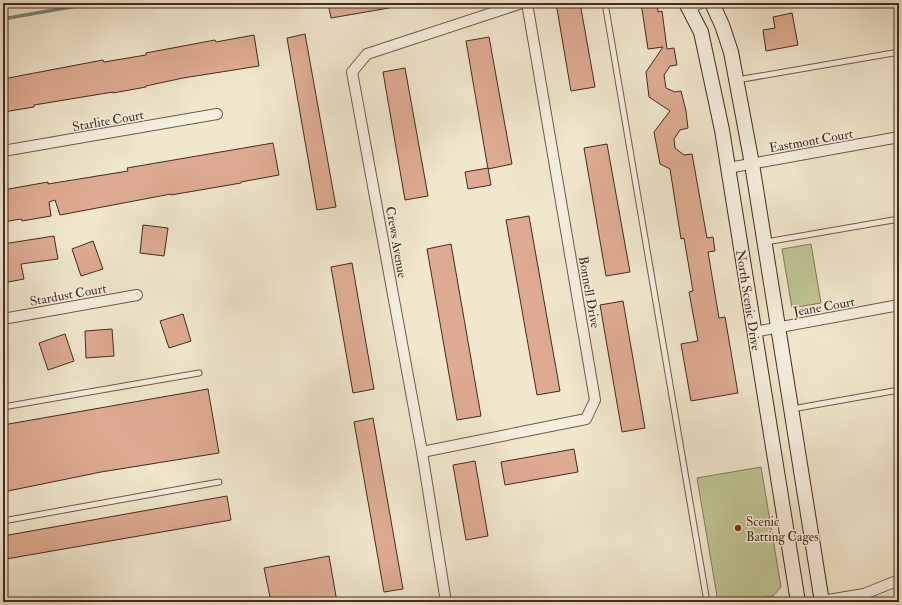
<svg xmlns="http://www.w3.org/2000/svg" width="902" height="605" font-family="'IM FELL Double Pica',serif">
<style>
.pitch{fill:#c0c494;stroke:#84775a}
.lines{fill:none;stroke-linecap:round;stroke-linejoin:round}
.stream{stroke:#7a8478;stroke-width:3.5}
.building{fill:#deab92;stroke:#482a1f}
.lane-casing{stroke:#72594a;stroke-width:7}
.street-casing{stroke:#72594a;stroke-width:12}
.secondary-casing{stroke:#482a1f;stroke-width:16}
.lane{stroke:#f5efde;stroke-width:5}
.street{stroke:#f5efde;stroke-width:10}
.secondary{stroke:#f5efde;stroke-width:14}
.poi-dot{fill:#8f2418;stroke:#f5efde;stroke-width:1.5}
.labels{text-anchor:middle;stroke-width:3;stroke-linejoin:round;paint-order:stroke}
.street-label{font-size:13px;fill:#482a1f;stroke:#f5efde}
.poi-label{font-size:13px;fill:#482a1f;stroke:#f5efde;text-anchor:start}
</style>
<rect width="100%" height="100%" fill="#f0e7cd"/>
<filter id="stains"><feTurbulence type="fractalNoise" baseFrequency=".005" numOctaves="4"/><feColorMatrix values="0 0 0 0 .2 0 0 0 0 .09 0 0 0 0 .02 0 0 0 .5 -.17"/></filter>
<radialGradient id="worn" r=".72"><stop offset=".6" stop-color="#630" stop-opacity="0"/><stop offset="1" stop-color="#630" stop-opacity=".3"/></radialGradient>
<g class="pitch">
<path d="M811,244L821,303L792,308L782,249Z"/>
<path d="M761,467L781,587L773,596L734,602H718L697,478Z"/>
</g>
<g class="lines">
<path class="stream" d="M3,19L93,3"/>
</g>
<g class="building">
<path d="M328,3H389V8L331,18Z"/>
<path d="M556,3H580L595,87L571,91Z"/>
<path d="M641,3H657L658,12L662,11L667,49L674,48L677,65L670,66L664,75L666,88L675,92L681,91L686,111L688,128L680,130L674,139L675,148L684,155L692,154L707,238L713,237L715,251L708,252L719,318L725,317L738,393L691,401L681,344L698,341L689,292L693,291L684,238L681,239L670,169L660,164L654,132L670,111L649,97L646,72L663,47L648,49Z"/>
<path d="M792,13L798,45L766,51L763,30L775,28L773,17Z"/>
<path d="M305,34L336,207L317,210L287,38Z"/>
<path d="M254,35L259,66L183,78L146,86V87L113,93V92L34,105V107L3,112V79L103,60L104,62L146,55V53L215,40L216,42Z"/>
<path d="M489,37L512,164L488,169L466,41Z"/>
<path d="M405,68L428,196L405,200L383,72Z"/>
<path d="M273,143L279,175L241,182V183L171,195V194L60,215L55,200L49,202L51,216L22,221L21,219L3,222V190L48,182V184L85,178L128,171L127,168Z"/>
<path d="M607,144L630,272L606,276L584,148Z"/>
<path d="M488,168L491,185L468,189L465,172Z"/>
<path d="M529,216L560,391L537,395L506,220Z"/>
<path d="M143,225L168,228L164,256L140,253Z"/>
<path d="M54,236L58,259L21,264L24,279L3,283V244Z"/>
<path d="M93,241L103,269L81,276L72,249Z"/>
<path d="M451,244L481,416L457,420L427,249Z"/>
<path d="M352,263L374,389L353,393L331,267Z"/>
<path d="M623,301L645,428L622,432L600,305Z"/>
<path d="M183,314L191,341L169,348L160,321Z"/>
<path d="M112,329L114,356L86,358L85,331Z"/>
<path d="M65,334L74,361L48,370L39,343Z"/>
<path d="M208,389L219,453L101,472L3,492V425Z"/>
<path d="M373,418L403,589L384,592L354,422Z"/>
<path d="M574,449L578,472L505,485L501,462Z"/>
<path d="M475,461L488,536L466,540L453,465Z"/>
<path d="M227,496L231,520L6,559L3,536Z"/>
<path d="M329,556L337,602H271L264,568Z"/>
</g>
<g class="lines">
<g class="lane-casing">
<g id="lane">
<path d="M605,3L707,602"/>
<path d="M737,80L899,52"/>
<path d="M766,242L899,219"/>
<path d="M3,407L199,373"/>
<path d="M792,409L899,390"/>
<path d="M3,521L219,482"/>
</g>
</g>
<g class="street-casing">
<g id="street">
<path d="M688,8L701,3"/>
<path d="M3,151L217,114"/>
<path d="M728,168L899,137"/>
<path d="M3,319L137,295"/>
<path d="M754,332L899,305"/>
<path d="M422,452L586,419L595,400L527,3"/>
<path d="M822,601L864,594L899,580"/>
<path d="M446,602L422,452L352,72L367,54L522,3"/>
</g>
</g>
<g class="secondary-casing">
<g id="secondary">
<path d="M686,3L701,32L722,130L798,602"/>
<path d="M712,3L722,25L731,52L752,164L822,602"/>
</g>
</g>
<use href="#lane" class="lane"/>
<use href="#street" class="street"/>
<use href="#secondary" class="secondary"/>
</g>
<circle class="poi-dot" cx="738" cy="528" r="4"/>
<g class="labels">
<g class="street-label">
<text transform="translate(108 120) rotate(-10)" y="5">Starlite Court</text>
<text transform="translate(811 140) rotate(-10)" y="5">Eastmont Court</text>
<text transform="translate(397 242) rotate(80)" y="5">Crews Avenue</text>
<text transform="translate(590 292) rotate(80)" y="5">Bonnell Drive</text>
<text transform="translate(68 294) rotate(-10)" y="5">Stardust Court</text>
<text transform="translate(749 300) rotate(81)" y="5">North Scenic Drive</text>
<text transform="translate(824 306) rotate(-10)" y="5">Jeane Court</text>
</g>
<g class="poi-label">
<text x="746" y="526">Scenic<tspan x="746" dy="15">Batting Cages</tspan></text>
</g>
</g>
<rect width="902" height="605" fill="none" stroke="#f0e7cd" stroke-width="16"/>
<rect x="4" y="4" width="894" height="597" fill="none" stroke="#482a1f" stroke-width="2"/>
<rect x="8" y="8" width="886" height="589" fill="none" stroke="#482a1f"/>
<rect width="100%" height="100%" filter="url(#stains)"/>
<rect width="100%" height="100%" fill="url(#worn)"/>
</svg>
